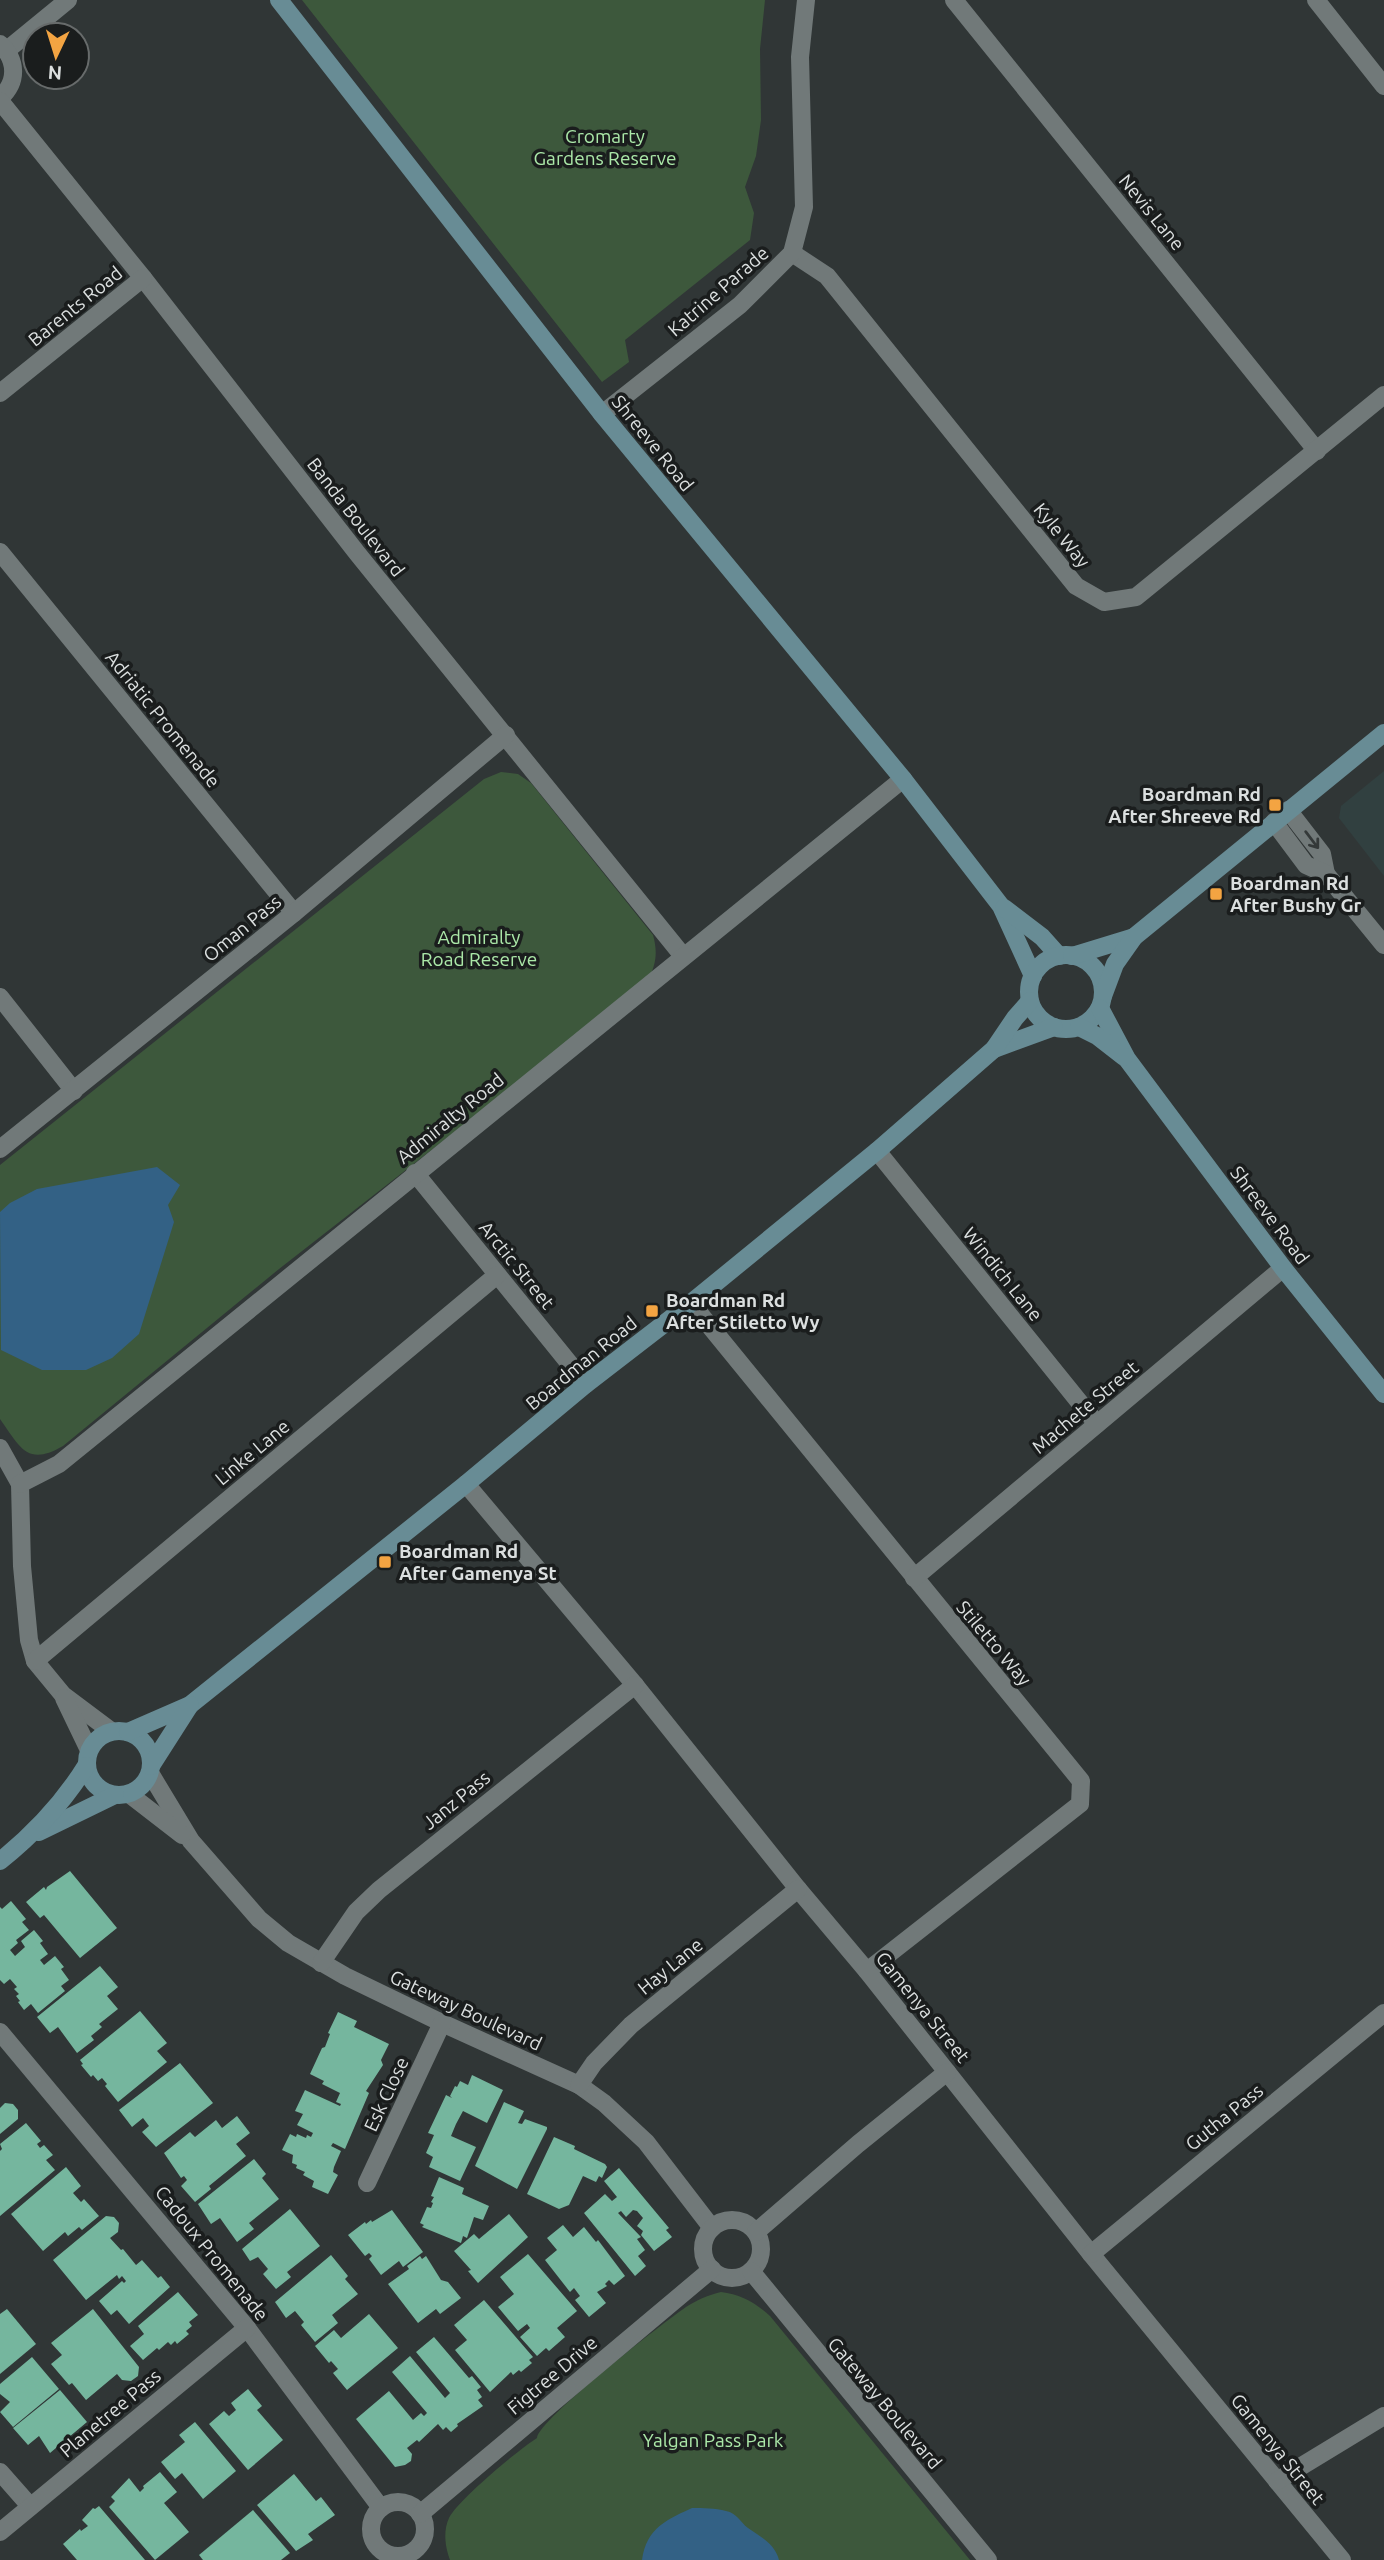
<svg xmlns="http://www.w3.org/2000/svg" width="1384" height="2560" font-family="Ubuntu,sans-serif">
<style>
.built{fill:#314040}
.green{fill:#3d583c}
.water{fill:#336185}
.building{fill:#75b69e}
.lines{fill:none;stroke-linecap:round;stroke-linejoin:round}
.street{stroke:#717979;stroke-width:18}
.secondary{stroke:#688c95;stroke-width:18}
.oneway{stroke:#343939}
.poi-dot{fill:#f3a442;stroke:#1a1d1d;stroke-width:2.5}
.labels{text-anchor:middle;stroke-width:7;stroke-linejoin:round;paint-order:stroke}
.park-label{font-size:19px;fill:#abe8a8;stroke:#1a1d1d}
.street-label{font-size:19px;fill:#dbdfdf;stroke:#1a1d1d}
.poi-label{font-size:19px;font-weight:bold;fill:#dbdfdf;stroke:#1a1d1d;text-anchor:start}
</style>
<rect width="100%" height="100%" fill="#303636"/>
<path class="built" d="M1384,771V876L1339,818L1341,806Z"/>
<g class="green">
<path d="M302,0H765L760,49L761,120L756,156L745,187L754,213L750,240L625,340L629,362L602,382Z"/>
<path d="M501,772L518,774L531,783L653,935C658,953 656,964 648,981L279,1269L63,1446C27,1467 20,1447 0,1419V1165L484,779Z"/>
<path d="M721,2292C740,2294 756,2303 770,2316L970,2560H450C445,2547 443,2531 449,2518C458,2500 518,2450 537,2438C539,2419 664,2322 686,2307C697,2300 708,2295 721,2292Z"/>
</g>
<g class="water">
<path d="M157,1167L180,1185L168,1205L174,1222L139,1334L112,1358L86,1370H42L1,1350L0,1212L10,1203L37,1189Z"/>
<path d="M692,2508C703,2508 715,2508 726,2511C737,2513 740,2522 748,2528C761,2537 775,2544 779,2560H642C646,2529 666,2520 692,2508Z"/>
</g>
<g class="building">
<path d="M70,1871L117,1928L80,1958L44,1915L40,1918L26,1902L44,1887L46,1890L47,1887Z"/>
<path d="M11,1901L26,1919L22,1922L29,1930L16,1940L18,1943L10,1950L15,1956L25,1947L21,1941L34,1930L43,1941L40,1943L48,1954L40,1960L44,1965L55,1956L64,1967L61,1969L69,1980L61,1986L65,1991L38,2013L31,2004L24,2010L18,2002L20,2001L16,1996L19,1994L14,1989L17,1987L10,1979L4,1984L0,1980V1907L2,1909Z"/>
<path d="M100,1966L118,1987L107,1996L118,2009L99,2024L102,2027L91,2036L94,2040L77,2053L58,2027L50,2033L37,2017Z"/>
<path d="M140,2011L167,2043L157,2051L167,2062L118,2102L105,2086L107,2084L102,2078L98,2081L93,2075L91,2077L81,2065L83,2064L80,2060Z"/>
<path d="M338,2012L357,2021L354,2027L389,2044L381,2060L383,2065L366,2091L369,2093L345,2149L333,2143L331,2146L341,2151L334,2167L333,2172L338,2175L328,2194L312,2187L314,2181L303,2175L305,2172L296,2168L297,2165L292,2163L293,2155L282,2150L290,2134L296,2137L297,2134L306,2138L307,2135L311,2137L313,2133L297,2125L303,2114L295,2111L305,2090L340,2106L341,2104L336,2102L340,2093L322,2084L324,2081L310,2074L322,2048L325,2047L330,2034L328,2033Z"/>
<path d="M180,2063L213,2103L156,2147L142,2132L149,2126L143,2118L132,2127L119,2110Z"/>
<path d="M472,2075L503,2090L487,2123L463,2111L456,2124L451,2136L476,2147L460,2181L429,2167L433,2157L426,2153L434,2135L428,2133L446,2095L452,2098L450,2096L455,2086L457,2087L460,2081L468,2085Z"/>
<path d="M504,2102L524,2111L518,2123L522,2124L525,2119L547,2127V2129L517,2189L475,2166Z"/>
<path d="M5,2103L13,2104L18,2110V2119L0,2134V2108Z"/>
<path d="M237,2116L250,2133L236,2144L246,2156L209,2186L211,2189L195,2202L181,2186L187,2180L184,2176L181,2178L164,2153L190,2132L195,2137L216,2120L222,2128Z"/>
<path d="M26,2123L41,2141L37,2144L40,2148L44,2145L53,2155L46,2160L55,2170L0,2216V2151L2,2149L0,2144Z"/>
<path d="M554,2137L575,2146L574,2149L605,2164L607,2167L602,2178L599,2176L596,2182L583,2176L569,2205L559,2209L527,2194Z"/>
<path d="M254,2159L266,2174L262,2178L279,2199L249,2223L254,2229L237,2242L220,2218L211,2224L198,2204Z"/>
<path d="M66,2167L81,2186L73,2193L81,2202L84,2199L99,2216L82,2230L79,2227L68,2236L65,2232L43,2251L11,2214Z"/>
<path d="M619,2168L669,2228L666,2230L672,2237L654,2251L641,2235L643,2231L637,2226L643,2218L637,2211L633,2210L626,2217L621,2211L618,2213L641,2237L637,2239L645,2250L638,2256L646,2266L635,2276L584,2213L605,2194L612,2201L617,2197L604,2181Z"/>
<path d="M439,2177L464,2188L462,2194L489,2206L483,2220L474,2217L467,2238L463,2236L461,2243L422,2227L424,2225L420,2223L427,2207L431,2208L433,2203L431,2202L434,2197L431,2196Z"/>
<path d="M290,2209L320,2246L287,2272L291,2277L276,2289L263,2274L268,2269L258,2257L250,2261L242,2249Z"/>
<path d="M392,2210L423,2252L403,2267L399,2261L381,2275L369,2259L372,2256L369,2253L365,2256L348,2235L365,2222L366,2224L371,2220L372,2222Z"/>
<path d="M509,2214L528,2237L478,2283L468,2271L471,2270L454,2251L474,2234L479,2239Z"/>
<path d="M106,2216L114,2217L119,2223L118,2232L110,2238L121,2250L123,2249L136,2265L142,2260L158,2278L161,2276L170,2287L129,2324L117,2310L111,2315L99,2301L122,2281L124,2283L126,2281L122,2276L119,2279L117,2275L86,2300L53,2260Z"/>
<path d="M563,2225L573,2237L584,2227L596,2242L598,2240L625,2276L614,2285L609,2280L605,2284L607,2286L597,2292L606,2303L589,2317L575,2300L580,2296L574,2288L570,2292L545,2260L557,2250L547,2238Z"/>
<path d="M528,2254L577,2311L557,2328L565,2337L549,2351L546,2348L537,2356L520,2337L530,2328L527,2324L518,2331L498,2307L514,2294L500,2277Z"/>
<path d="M331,2255L348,2276L345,2279L358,2294L332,2315L338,2323L315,2342L301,2325L304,2322L295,2311L286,2318L275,2302Z"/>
<path d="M420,2256L422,2259L426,2256L441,2280L448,2282L461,2298L440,2314L436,2309L418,2323L388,2284L409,2269L407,2266Z"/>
<path d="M178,2292L198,2315L189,2322L192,2326L186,2331L189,2334L177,2344L175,2341L171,2345L168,2342L159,2350L157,2348L143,2360L130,2346L144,2334L138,2326Z"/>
<path d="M484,2300L533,2357L529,2360L532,2363L521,2372L519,2370L513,2375L511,2372L490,2392L455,2350L467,2340L454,2325Z"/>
<path d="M7,2309L36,2344L0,2374V2314Z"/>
<path d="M93,2309L139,2367L138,2376L131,2381L122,2380L117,2374L86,2400L72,2383L69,2385L51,2364L62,2355L51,2343Z"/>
<path d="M369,2314L398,2348L347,2390L333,2373L338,2369L331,2361L329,2363L315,2346L334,2330L341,2338Z"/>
<path d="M434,2337L469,2378L472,2376L481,2387L477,2390L482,2397L478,2400L483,2406L457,2424L458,2426L451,2432L446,2427L443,2430L438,2424L419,2442L417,2440L407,2448L412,2454L411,2461L405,2465L395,2467L356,2419L389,2391L413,2420L421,2413L424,2416L427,2413L392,2372L410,2356L445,2398L450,2393L416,2352Z"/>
<path d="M32,2357L59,2389L13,2427L0,2412L10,2402L0,2394V2384Z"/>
<path d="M248,2389L262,2406L257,2410L283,2440L248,2470L209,2424L224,2411L229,2416L236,2410L231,2403Z"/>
<path d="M60,2390L87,2422L50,2453L39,2436L28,2445L13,2428Z"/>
<path d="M195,2422L236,2471L203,2499L182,2473L175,2479L161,2462L185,2442L179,2435Z"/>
<path d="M160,2472L177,2492L164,2503L189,2532L155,2560L109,2507L115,2501L111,2497L129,2478L140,2492L144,2488L143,2486Z"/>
<path d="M294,2474L316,2501L321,2497L335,2515L308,2534L313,2540L296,2551L257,2505Z"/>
<path d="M99,2506L145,2560H77L63,2544L80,2529L81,2531L88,2526L82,2520L93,2508L95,2509Z"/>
<path d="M253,2510L290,2553L281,2560H203L199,2555Z"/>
</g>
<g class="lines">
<g class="street">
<path d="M954,0L1317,451"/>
<path d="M1316,0L1384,86"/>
<path d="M7,50L68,0"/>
<path d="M0,98C18,82 17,60 0,44"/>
<path d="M0,101L143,278L357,553L683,956"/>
<path d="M792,253L827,276L1076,586L1104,602L1136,597L1384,395"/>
<path d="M0,393L143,278"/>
<path d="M602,414L740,305L792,253L804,207L800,57L806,0"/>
<path d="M0,552L294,913"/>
<path d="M1288,810L1322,854L1326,874"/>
<path d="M1274,822L1306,865L1326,874L1384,945"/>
<path d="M0,997L74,1091"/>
<path d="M0,1149L294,913L506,735"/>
<path d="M877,1151L1097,1424"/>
<path d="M415,1173L586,1384"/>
<path d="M691,1303L1081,1781L1080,1804L867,1971"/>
<path d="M0,1448L20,1484L22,1566L29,1640L35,1661L63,1695L111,1731"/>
<path d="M20,1484L59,1464L903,779"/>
<path d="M466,1484L635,1685L798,1889L867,1971L1091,2254L1342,2560"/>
<path d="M914,1578L1283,1268"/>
<path d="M35,1661L497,1275"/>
<path d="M64,1698L89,1750"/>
<path d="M150,1773L191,1841L259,1919L288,1943L345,1976L442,2023L579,2085L604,2103L646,2142L712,2228"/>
<path d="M129,1794L182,1835"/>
<path d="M321,1963L356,1912L379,1890L635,1685"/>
<path d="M0,2032L247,2328L381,2508"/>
<path d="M579,2085L594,2063L631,2025L798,1889"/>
<path d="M367,2183L442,2023"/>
<circle cx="732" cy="2249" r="29"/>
<path d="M756,2232L858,2144L947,2072"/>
<path d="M1091,2254L1384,2013"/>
<path d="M751,2271L988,2560"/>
<path d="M0,2472L30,2506"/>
<path d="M1277,2481L1384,2416"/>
<circle cx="398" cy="2529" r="27"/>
<path d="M420,2514L712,2269"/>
<path d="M0,2532L247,2328"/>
</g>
<g class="secondary">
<path d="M279,0L602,414L903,779L1001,906L1033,976"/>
<path d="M1004,908L1042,937L1059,956"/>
<circle cx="1066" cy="992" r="37"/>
<path d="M1072,956L1134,937"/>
<path d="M1103,996L1115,964L1134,937L1384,733"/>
<path d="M1100,1008L1127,1059L1283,1268L1384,1394"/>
<path d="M1079,1027L1097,1036L1124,1057"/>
<path d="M994,1049L1054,1027"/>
<circle cx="119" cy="1763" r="32"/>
<path d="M128,1732L190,1705L466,1484L586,1384L691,1303L877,1151L994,1049L1015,1018L1030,1001"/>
<path d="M151,1766L190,1705"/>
<path d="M39,1832L115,1795"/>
<path d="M0,1861C35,1833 63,1803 86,1766"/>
</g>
</g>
<defs><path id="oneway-shaft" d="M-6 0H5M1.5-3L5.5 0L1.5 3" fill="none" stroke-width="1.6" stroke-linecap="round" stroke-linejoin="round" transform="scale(1.75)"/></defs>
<use class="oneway" href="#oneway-shaft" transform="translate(1312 840) rotate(53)"/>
<g class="poi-dot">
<rect x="1268" y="798" width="14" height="14" rx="3.5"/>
<rect x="1209" y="887" width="14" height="14" rx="3.5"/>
<rect x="645" y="1304" width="14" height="14" rx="3.5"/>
<rect x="378" y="1555" width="14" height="14" rx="3.5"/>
</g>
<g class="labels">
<g class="park-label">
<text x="605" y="143">Cromarty<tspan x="605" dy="22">Gardens Reserve</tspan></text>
<text x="479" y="944">Admiralty<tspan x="479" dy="22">Road Reserve</tspan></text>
<text x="713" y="2447">Yalgan Pass Park</text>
</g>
<g class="street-label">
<text transform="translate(1152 212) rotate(51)" y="7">Nevis Lane</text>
<text transform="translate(718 291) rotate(-41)" y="7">Katrine Parade</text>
<text transform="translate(75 306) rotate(-39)" y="7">Barents Road</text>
<text transform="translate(653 443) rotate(51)" y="7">Shreeve Road</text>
<text transform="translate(356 517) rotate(52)" y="7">Banda Boulevard</text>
<text transform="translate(1062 535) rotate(51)" y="7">Kyle Way</text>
<text transform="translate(163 719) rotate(51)" y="7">Adriatic Promenade</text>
<text transform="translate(242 928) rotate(-39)" y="7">Oman Pass</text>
<text transform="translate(450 1118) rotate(-39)" y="7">Admiralty Road</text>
<text transform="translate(1270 1215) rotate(53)" y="7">Shreeve Road</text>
<text transform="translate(517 1265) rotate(51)" y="7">Arctic Street</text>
<text transform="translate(1003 1274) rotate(51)" y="7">Windich Lane</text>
<text transform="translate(581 1363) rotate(-39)" y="7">Boardman Road</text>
<text transform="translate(1085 1407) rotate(-40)" y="7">Machete Street</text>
<text transform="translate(252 1452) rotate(-40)" y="7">Linke Lane</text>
<text transform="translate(994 1643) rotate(50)" y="7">Stiletto Way</text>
<text transform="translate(456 1800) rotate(-39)" y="7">Janz Pass</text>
<text transform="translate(670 1966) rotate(-39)" y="7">Hay Lane</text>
<text transform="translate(923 2007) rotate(51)" y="7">Gamenya Street</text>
<text transform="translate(466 2010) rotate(25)" y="7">Gateway Boulevard</text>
<text transform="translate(386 2094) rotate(-65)" y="7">Esk Close</text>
<text transform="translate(1224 2117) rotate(-39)" y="7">Gutha Pass</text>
<text transform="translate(212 2253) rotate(51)" y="7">Cadoux Promenade</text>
<text transform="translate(552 2375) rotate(-40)" y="7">Figtree Drive</text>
<text transform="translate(885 2403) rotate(50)" y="7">Gateway Boulevard</text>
<text transform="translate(110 2413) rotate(-40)" y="7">Planetree Pass</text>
<text transform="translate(1278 2449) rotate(51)" y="7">Gamenya Street</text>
</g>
<g class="poi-label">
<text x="1261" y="801" text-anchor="end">Boardman Rd<tspan x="1261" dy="22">After Shreeve Rd</tspan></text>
<text x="1230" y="890">Boardman Rd<tspan x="1230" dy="22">After Bushy Gr</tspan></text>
<text x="666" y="1307">Boardman Rd<tspan x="666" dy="22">After Stiletto Wy</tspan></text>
<text x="399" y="1558">Boardman Rd<tspan x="399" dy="22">After Gamenya St</tspan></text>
</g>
</g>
<g transform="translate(56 56) rotate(184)"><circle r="33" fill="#1a1d1d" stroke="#676b6b" stroke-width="2"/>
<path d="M0-5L12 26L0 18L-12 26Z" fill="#f3a442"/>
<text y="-10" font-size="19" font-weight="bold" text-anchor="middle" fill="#dbdfdf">N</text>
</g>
</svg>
